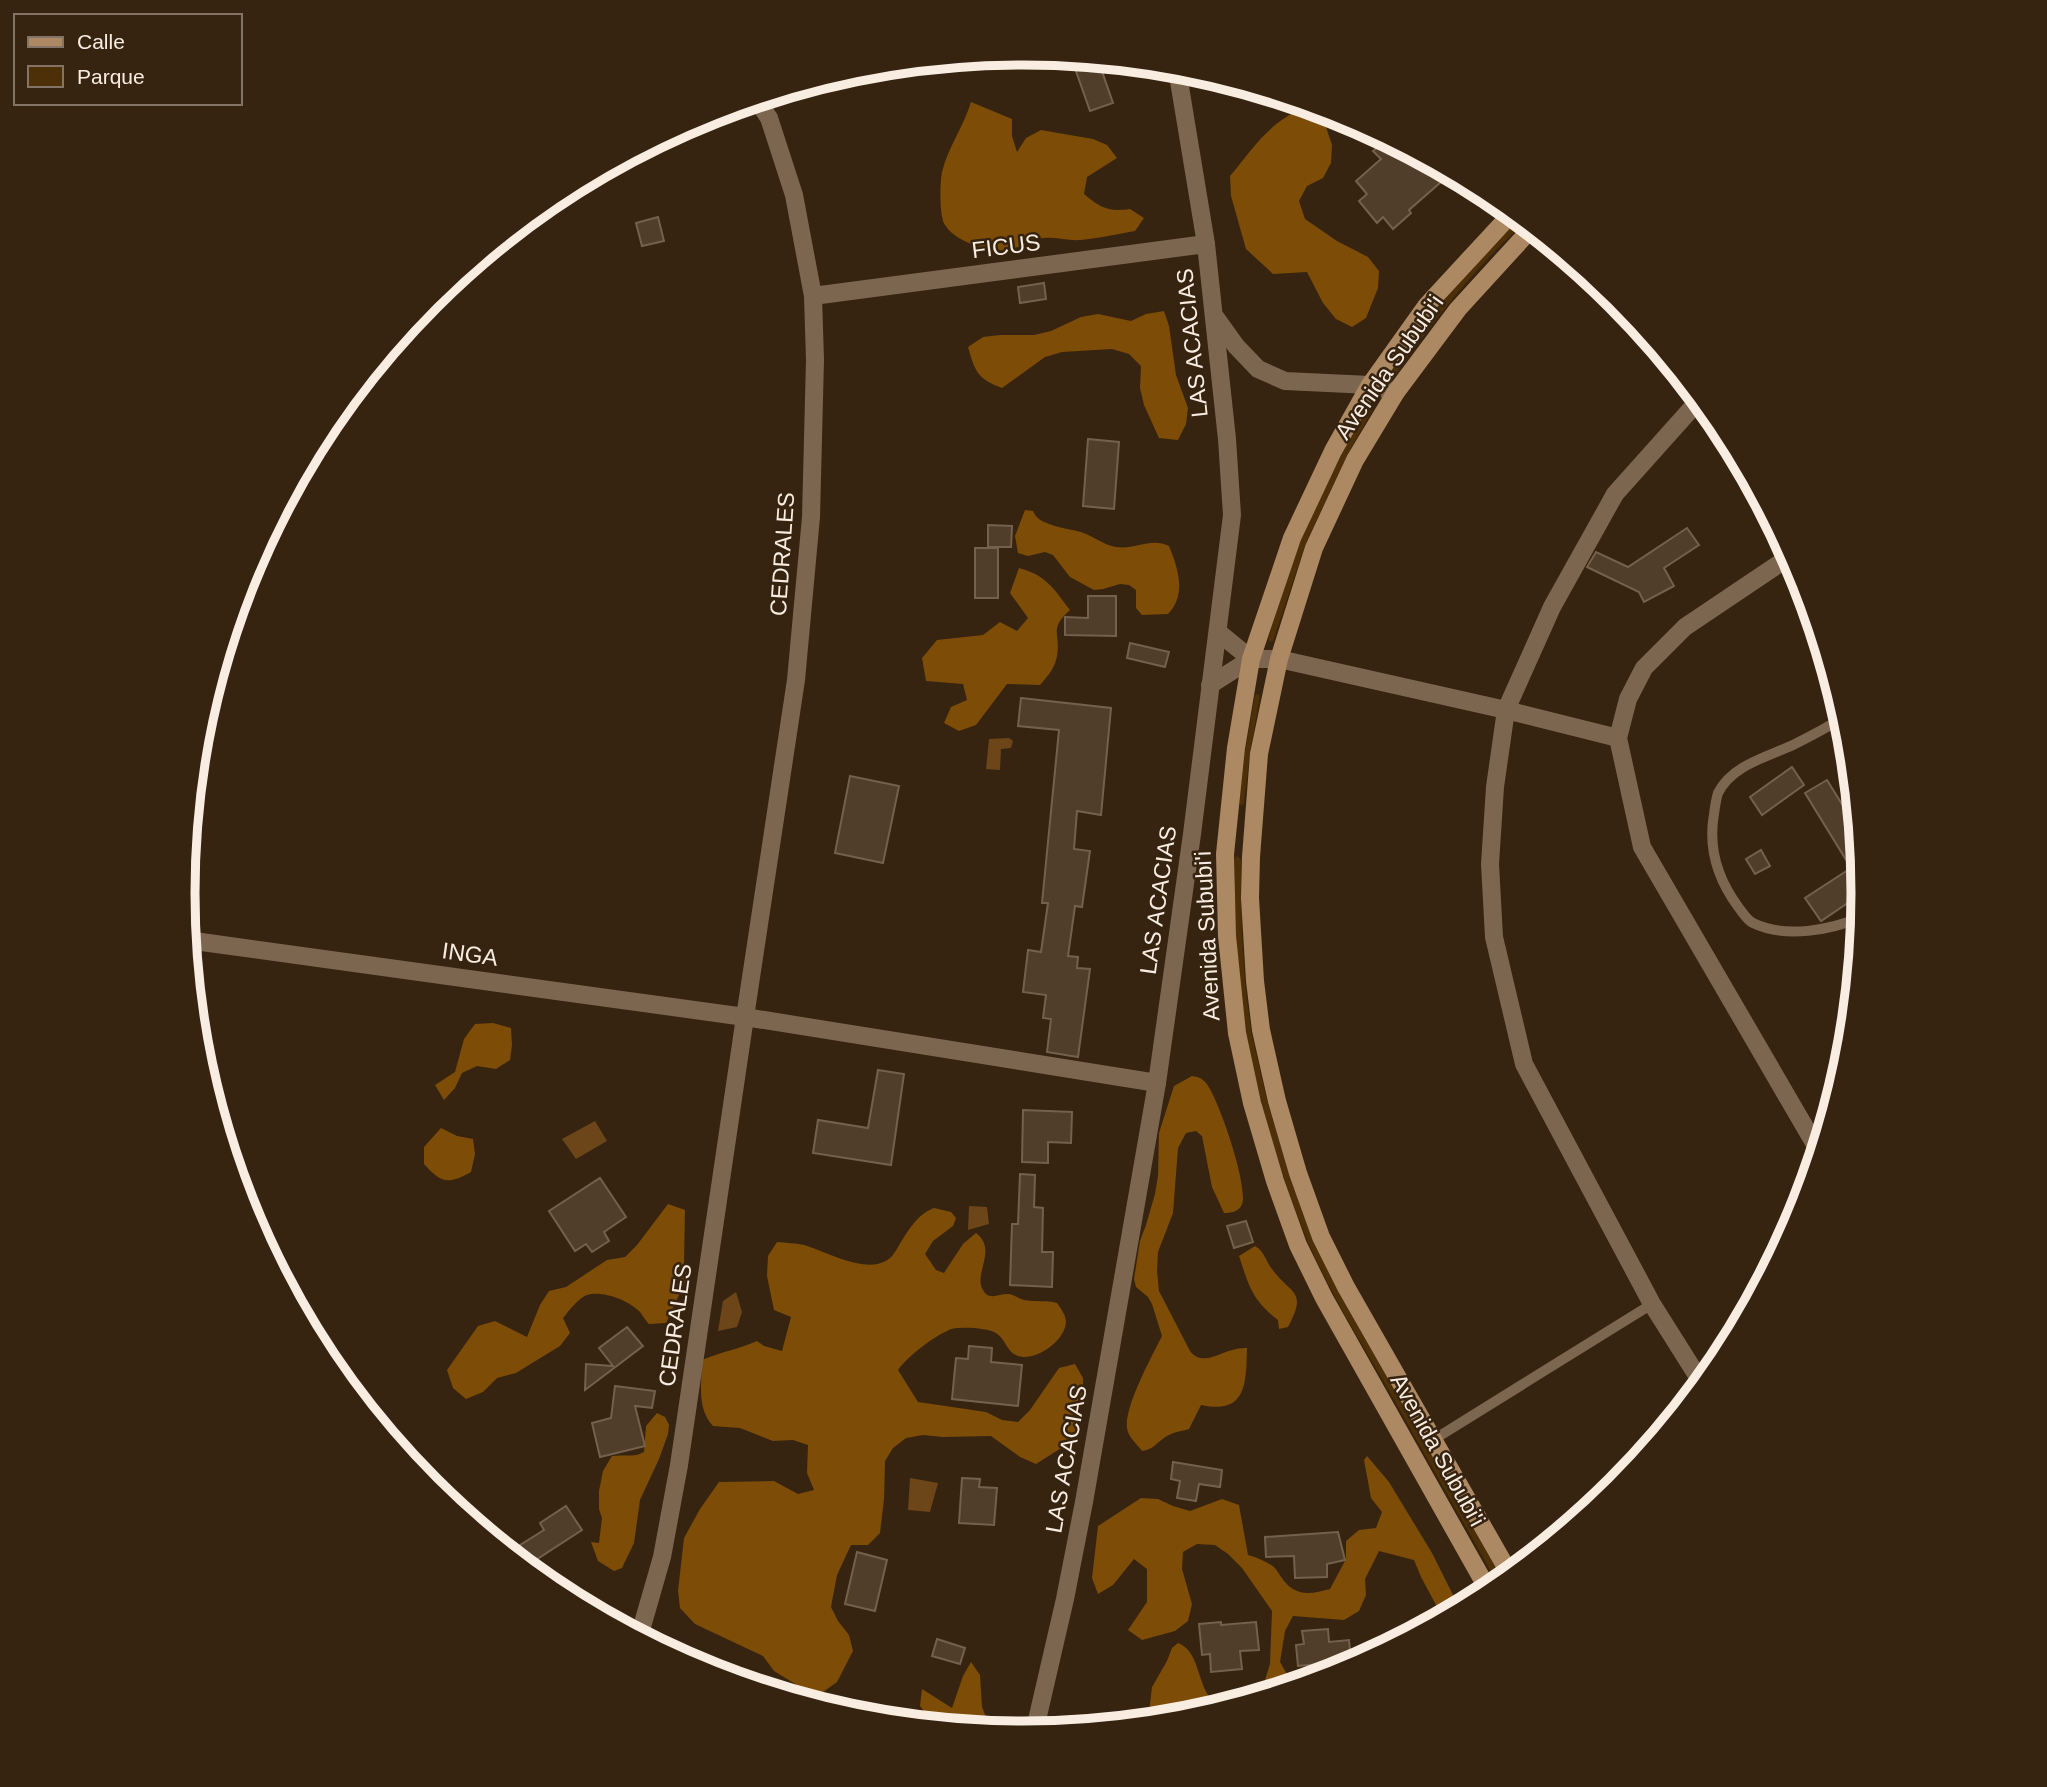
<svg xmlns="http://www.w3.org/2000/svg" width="2047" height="1787" font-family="Arial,sans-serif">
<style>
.green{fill:#4d2f08}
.forest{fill:#7d4c07}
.water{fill:#6c4619}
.building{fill:#503d2a;stroke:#75604c;stroke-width:2}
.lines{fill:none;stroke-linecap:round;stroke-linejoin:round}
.lane{stroke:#7c664f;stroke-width:10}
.street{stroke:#7c664f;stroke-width:18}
.secondary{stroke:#ac8863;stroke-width:18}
.labels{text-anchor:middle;stroke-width:5;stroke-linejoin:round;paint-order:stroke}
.street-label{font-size:23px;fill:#f9ede2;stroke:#362411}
.rim{fill:none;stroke:#f9ede2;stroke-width:9}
</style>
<rect width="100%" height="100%" fill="#362411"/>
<g class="green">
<path d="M1520,219L1525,222C1474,268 1432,323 1392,379L1388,378L1387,376C1428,320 1469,265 1520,219Z"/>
<path d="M1371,406L1373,409L1350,450L1306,543L1273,641L1270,642L1268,639C1278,607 1288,574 1300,542C1319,495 1344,450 1368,407Z"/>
<path d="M1258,694L1260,696L1250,753L1244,803L1242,806L1239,803L1245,752L1255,695Z"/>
<path d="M1237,856L1241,859L1242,934L1245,982L1251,1031L1267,1100L1290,1176L1313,1239L1338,1291L1504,1582L1499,1586C1461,1518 1422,1450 1384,1382C1357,1336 1329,1290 1308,1242C1280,1175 1259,1104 1246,1033C1235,976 1234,916 1235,858Z"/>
</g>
<g class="forest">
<path d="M971,102L1012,119V136L1017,152L1026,138L1041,130L1093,139L1107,145L1117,158L1087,177L1084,194C1101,208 1108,212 1130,209L1144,218L1135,231C1117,234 1099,238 1081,240C1069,241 1056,237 1044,238C1031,238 1020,248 1008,250C989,252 955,242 945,225C939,217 940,182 942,172C948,147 964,126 971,102Z"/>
<path d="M1297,111L1313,117L1326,127L1332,145L1331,163L1323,178L1307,186L1299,201L1305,219L1337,241L1368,257L1379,271L1378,288L1366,318L1352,327L1336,319L1323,303L1307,272L1273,274L1246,249L1231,196L1230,176C1251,151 1266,126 1297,111Z"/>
<path d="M1164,311L1169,326L1176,375L1188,408L1186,424L1178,440L1159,438L1144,405L1140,388L1141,366L1129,354L1112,349L1062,352L1045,357L1002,388C978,379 975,372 968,347L983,337L1000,335H1034L1051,331L1081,317L1098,314L1131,321L1146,314Z"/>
<path d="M1025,510L1033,511C1036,518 1041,521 1049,524C1059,528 1070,529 1081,532C1093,536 1104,545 1116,547C1135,550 1151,537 1169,546C1178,568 1187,595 1168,614L1142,615L1136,608V590L1129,585L1120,584L1103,589L1094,590L1070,577L1053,555L1045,552L1028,556L1018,553L1015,536Z"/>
<path d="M1019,568C1046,575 1054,589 1070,610C1048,630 1061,632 1057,656C1055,668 1048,676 1040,685L1007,684L976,725L959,731L944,723L951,707L967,700L963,684L926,681L922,658L937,640L983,635L1000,622L1017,631L1028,618L1010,593Z"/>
<path d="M493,1023L511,1028L512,1045L510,1060L496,1069L477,1066L462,1073L455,1088L444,1100L435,1085L455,1072L464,1039L475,1024Z"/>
<path d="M1192,1076C1198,1077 1202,1078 1206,1083C1218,1097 1249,1187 1242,1204C1239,1212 1231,1213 1224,1213L1212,1187L1202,1136L1196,1131L1186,1133L1178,1148L1173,1213L1158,1252L1157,1271L1159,1291L1190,1351C1205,1370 1224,1346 1247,1348C1246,1383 1247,1415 1201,1405L1189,1429C1182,1431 1174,1432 1167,1436C1157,1442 1153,1450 1142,1451C1137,1444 1128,1437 1127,1428C1124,1407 1152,1356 1162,1336L1152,1304L1148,1297L1136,1287L1134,1279L1140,1241L1146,1225L1155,1194L1158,1176L1159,1133L1174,1086Z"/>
<path d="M441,1128L457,1136L473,1139L475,1154L471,1172C448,1185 441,1183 424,1164V1147Z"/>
<path d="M668,1204L685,1210L684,1262L687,1278L666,1323L649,1324C645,1320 642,1314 639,1311C628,1300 602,1290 587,1295C577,1299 569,1311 563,1318L570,1333L560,1346L516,1373L497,1378L483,1392L466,1399L453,1388L447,1370L478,1326L495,1321L527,1337L540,1305L549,1291L566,1287L607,1260L625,1257L637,1245Z"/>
<path d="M934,1208L951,1212L956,1218L953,1226L933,1241L925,1254L936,1270L944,1273L963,1244L976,1233C998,1250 973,1273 983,1290C989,1301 998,1294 1008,1294C1013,1294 1018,1298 1024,1300C1035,1302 1046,1300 1057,1303C1061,1309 1066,1315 1066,1322C1065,1340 1040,1358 1023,1357C1006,1355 1008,1341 996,1333C988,1328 957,1326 949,1330C933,1337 908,1356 898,1370L918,1402L986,1412L1002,1420L1018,1422L1030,1410L1059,1368L1075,1364L1083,1378V1394L1076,1430L1066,1445L1036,1464L1020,1457L991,1436L943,1437L923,1435L906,1438L893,1448L885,1461L884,1499L880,1533L868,1545H851L837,1575L831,1607L838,1621L849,1635L853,1651L837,1682L823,1692L805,1690L774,1671L763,1656L695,1624L680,1608L678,1591L684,1538L700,1509L719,1482L774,1481L798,1494L814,1490L807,1473L808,1445L793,1440L773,1441L740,1428L713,1426C696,1408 702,1382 702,1360C721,1352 739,1349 757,1341L764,1346L782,1351L791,1317L774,1310L767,1276L768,1256L777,1242C786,1243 796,1243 804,1245C828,1252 877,1281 895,1252C905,1236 915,1215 934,1208Z"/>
<path d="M1255,1246C1265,1252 1265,1260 1272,1269C1291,1295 1308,1290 1288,1327L1279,1329L1278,1320C1252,1300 1249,1286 1239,1256Z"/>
<path d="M657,1413L665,1417L669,1425L668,1434L659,1459L640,1500L634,1543L622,1568L614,1571L598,1561L591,1542L599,1543L602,1518L599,1509V1491L603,1471L612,1456C623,1454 634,1458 644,1452L646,1426Z"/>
<path d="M1367,1456L1389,1482L1432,1553L1460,1609L1443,1618L1421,1577L1414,1560L1379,1551L1365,1579L1366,1595L1359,1611L1344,1620L1293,1616L1285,1631L1280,1662L1288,1676H1305L1320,1670L1332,1675L1269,1694L1265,1680L1270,1664L1272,1611L1242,1568L1228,1554L1215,1545L1197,1544L1183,1552L1182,1569L1192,1604L1188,1621L1175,1631L1142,1640L1128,1630L1147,1602V1569L1134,1559L1113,1585L1098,1594L1092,1578L1098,1526L1141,1498L1158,1499L1173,1506L1190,1511L1222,1499L1239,1505L1248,1555C1258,1558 1266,1561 1274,1567C1278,1571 1280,1576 1284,1581C1297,1597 1312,1594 1330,1589L1346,1559V1541L1359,1530L1376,1528L1382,1512L1371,1498L1364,1460Z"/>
<path d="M1178,1643C1200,1651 1197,1685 1212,1700L1210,1709L1193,1713L1191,1717L1187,1718L1148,1722L1152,1687L1167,1661L1172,1648Z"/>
<path d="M971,1662L980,1675L982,1707L988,1722L986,1731L939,1726L931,1721L920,1706L922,1689L952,1708L963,1676Z"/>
</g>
<g class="water">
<path d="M1009,738L1013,741L1011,748L1001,749L1000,770L986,769L989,739Z"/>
<path d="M595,1121L607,1141L576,1159L562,1139Z"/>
<path d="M969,1206L987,1207L989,1224L968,1230Z"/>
<path d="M736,1292L742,1312L737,1327L718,1331L723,1301Z"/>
<path d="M910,1478L938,1483L930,1512L908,1510Z"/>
</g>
<g class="building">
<path d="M1071,57L1098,60L1113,103L1090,111Z"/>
<path d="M1387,139L1425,159L1442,181L1409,210L1411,213L1393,229L1383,217L1377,223L1359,201L1367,194L1356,181L1381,159L1373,151Z"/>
<path d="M658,217L664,241L642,246L636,223Z"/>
<path d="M1044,283L1046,299L1020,303L1018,287Z"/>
<path d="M1088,439L1119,442L1114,509L1083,506Z"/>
<path d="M988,525L1012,526L1011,547H988Z"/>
<path d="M1687,528L1699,545L1664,568L1674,586L1644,602L1639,592L1587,567L1596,552L1628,567Z"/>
<rect x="975" y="548" width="23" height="50"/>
<path d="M1088,596H1116V636L1065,635V617L1088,618Z"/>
<path d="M1130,643L1169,652L1165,667L1127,658Z"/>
<path d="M1021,698L1111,708L1101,815L1077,811L1074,849L1090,851L1082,907L1075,906L1068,956L1078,957L1077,968L1090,969L1078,1057L1047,1052L1051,1019L1043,1018L1046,995L1023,992L1028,950L1041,952L1048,903H1042L1059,730L1018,726Z"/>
<path d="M1792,767L1804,785L1762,815L1750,797Z"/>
<path d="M850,776L899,786L883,863L835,853Z"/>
<path d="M1827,780L1858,830L1864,892L1821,921L1805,898L1851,868L1805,793Z"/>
<path d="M1761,850L1770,866L1755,874L1746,859Z"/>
<path d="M878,1070L904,1074L891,1165L813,1153L818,1120L868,1128Z"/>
<path d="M1023,1110L1072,1112L1071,1143L1048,1142V1163L1022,1162Z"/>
<path d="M1020,1174L1035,1175L1034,1207L1043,1208L1042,1252H1053L1052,1287L1010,1285L1012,1224H1018Z"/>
<path d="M600,1178L626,1217L604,1232L609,1241L592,1252L586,1244L575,1251L549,1211Z"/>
<path d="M1246,1221L1253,1242L1234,1248L1227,1226Z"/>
<path d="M627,1327L643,1346L585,1390L586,1364L613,1366L599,1348Z"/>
<path d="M969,1346L992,1348L991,1362L1022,1365L1018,1406L952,1399L956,1358L968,1359Z"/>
<path d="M615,1386L655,1391L652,1408L635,1406L645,1446L600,1457L592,1423L611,1418Z"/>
<path d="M1173,1462L1222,1470L1220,1487L1199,1484L1196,1501L1177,1498L1180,1481L1171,1479Z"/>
<path d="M962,1478L980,1479L979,1487L997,1488L994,1525L959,1523Z"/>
<path d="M566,1506L582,1530L531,1563L520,1545L544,1530L540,1523Z"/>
<path d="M1338,1532L1345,1560L1327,1564V1577L1295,1578L1294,1556L1266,1557L1265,1537Z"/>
<path d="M857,1552L887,1560L875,1611L845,1604Z"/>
<path d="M1221,1622V1625L1256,1622L1259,1650L1240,1651L1242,1669L1211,1672L1210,1654L1202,1655L1199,1624Z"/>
<path d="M1328,1629L1329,1642L1349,1640L1351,1661L1298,1666L1296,1645L1304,1644L1302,1631Z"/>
<path d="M937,1639L965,1648L960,1664L932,1656Z"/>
</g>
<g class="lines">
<g class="lane">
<path d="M1844,717C1828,727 1811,736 1793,745C1767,757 1732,765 1718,793C1716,799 1715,807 1714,814C1708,848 1718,880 1739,908C1743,913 1747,920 1753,923C1786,939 1830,930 1862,917"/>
<path d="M1433,1440L1652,1304"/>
</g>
<g class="street">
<path d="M813,296L1206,244"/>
<path d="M1216,318L1236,346L1258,369L1285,381L1370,385L1396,392"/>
<path d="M1700,399L1615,494L1552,607L1506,710L1495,787L1490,864L1494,937L1524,1064L1652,1304L1703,1385"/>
<path d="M1792,555L1685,627L1644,668L1628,699L1618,738L1642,847L1820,1153"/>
<path d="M1218,632L1251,659"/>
<path d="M1210,685L1251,659H1279L1506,710L1618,738"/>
<path d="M192,799L207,702"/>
<path d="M187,940L745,1017L796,680L811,517L815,360L813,296L794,195L769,118L757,100"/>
<path d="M639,1637L662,1557L679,1465L745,1017L1157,1083"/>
<path d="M1034,1733L1065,1599L1084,1502L1157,1083L1192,834L1232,515L1227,439L1206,244L1179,81L1174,67"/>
</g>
<g class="secondary">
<path d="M1511,1576L1346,1287L1321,1237L1298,1173L1277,1101L1261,1030L1255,981L1250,898L1251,857L1259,754L1279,659L1314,548L1355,460L1396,392L1458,309L1532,228"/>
<path d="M1490,1593L1324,1298L1298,1245L1275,1181L1252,1103L1237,1033L1227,936L1225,854L1236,748L1251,659L1292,538L1333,451L1370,385L1427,305L1513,212"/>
</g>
</g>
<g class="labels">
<g class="street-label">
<text transform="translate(1006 246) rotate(-7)" y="8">FICUS</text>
<text transform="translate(1192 343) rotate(-96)" y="8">LAS ACACIAS</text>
<text transform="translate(1389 367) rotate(-55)" y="8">Avenida Sububi'i</text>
<text transform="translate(782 554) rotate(-86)" y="8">CEDRALES</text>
<text transform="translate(1158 900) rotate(-82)" y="8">LAS ACACIAS</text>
<text transform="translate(1207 936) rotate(-93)" y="8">Avenida Sububi'i</text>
<text transform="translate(470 954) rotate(8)" y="8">INGA</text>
<text transform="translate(675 1325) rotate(-82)" y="8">CEDRALES</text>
<text transform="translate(1438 1450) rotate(61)" y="8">Avenida Sububi'i</text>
<text transform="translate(1066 1459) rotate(-80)" y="8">LAS ACACIAS</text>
</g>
</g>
<path d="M0 0H2047V1787H0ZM195 893a828 828 0 1 1 1656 0a828 828 0 1 1-1656 0Z" fill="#362411" fill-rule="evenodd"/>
<path class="rim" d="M195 893a828 828 0 1 1 1656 0a828 828 0 1 1-1656 0Z"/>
<rect x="14" y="14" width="228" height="91" fill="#362411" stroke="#847465" stroke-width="2"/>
<rect x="28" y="37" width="35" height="10" fill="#ac8863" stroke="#847465" stroke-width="2"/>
<text x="77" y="49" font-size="21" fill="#f9ede2">Calle</text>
<rect x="28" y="66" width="35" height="21" fill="#4d2f08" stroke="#847465" stroke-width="2"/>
<text x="77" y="84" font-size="21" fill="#f9ede2">Parque</text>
</svg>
